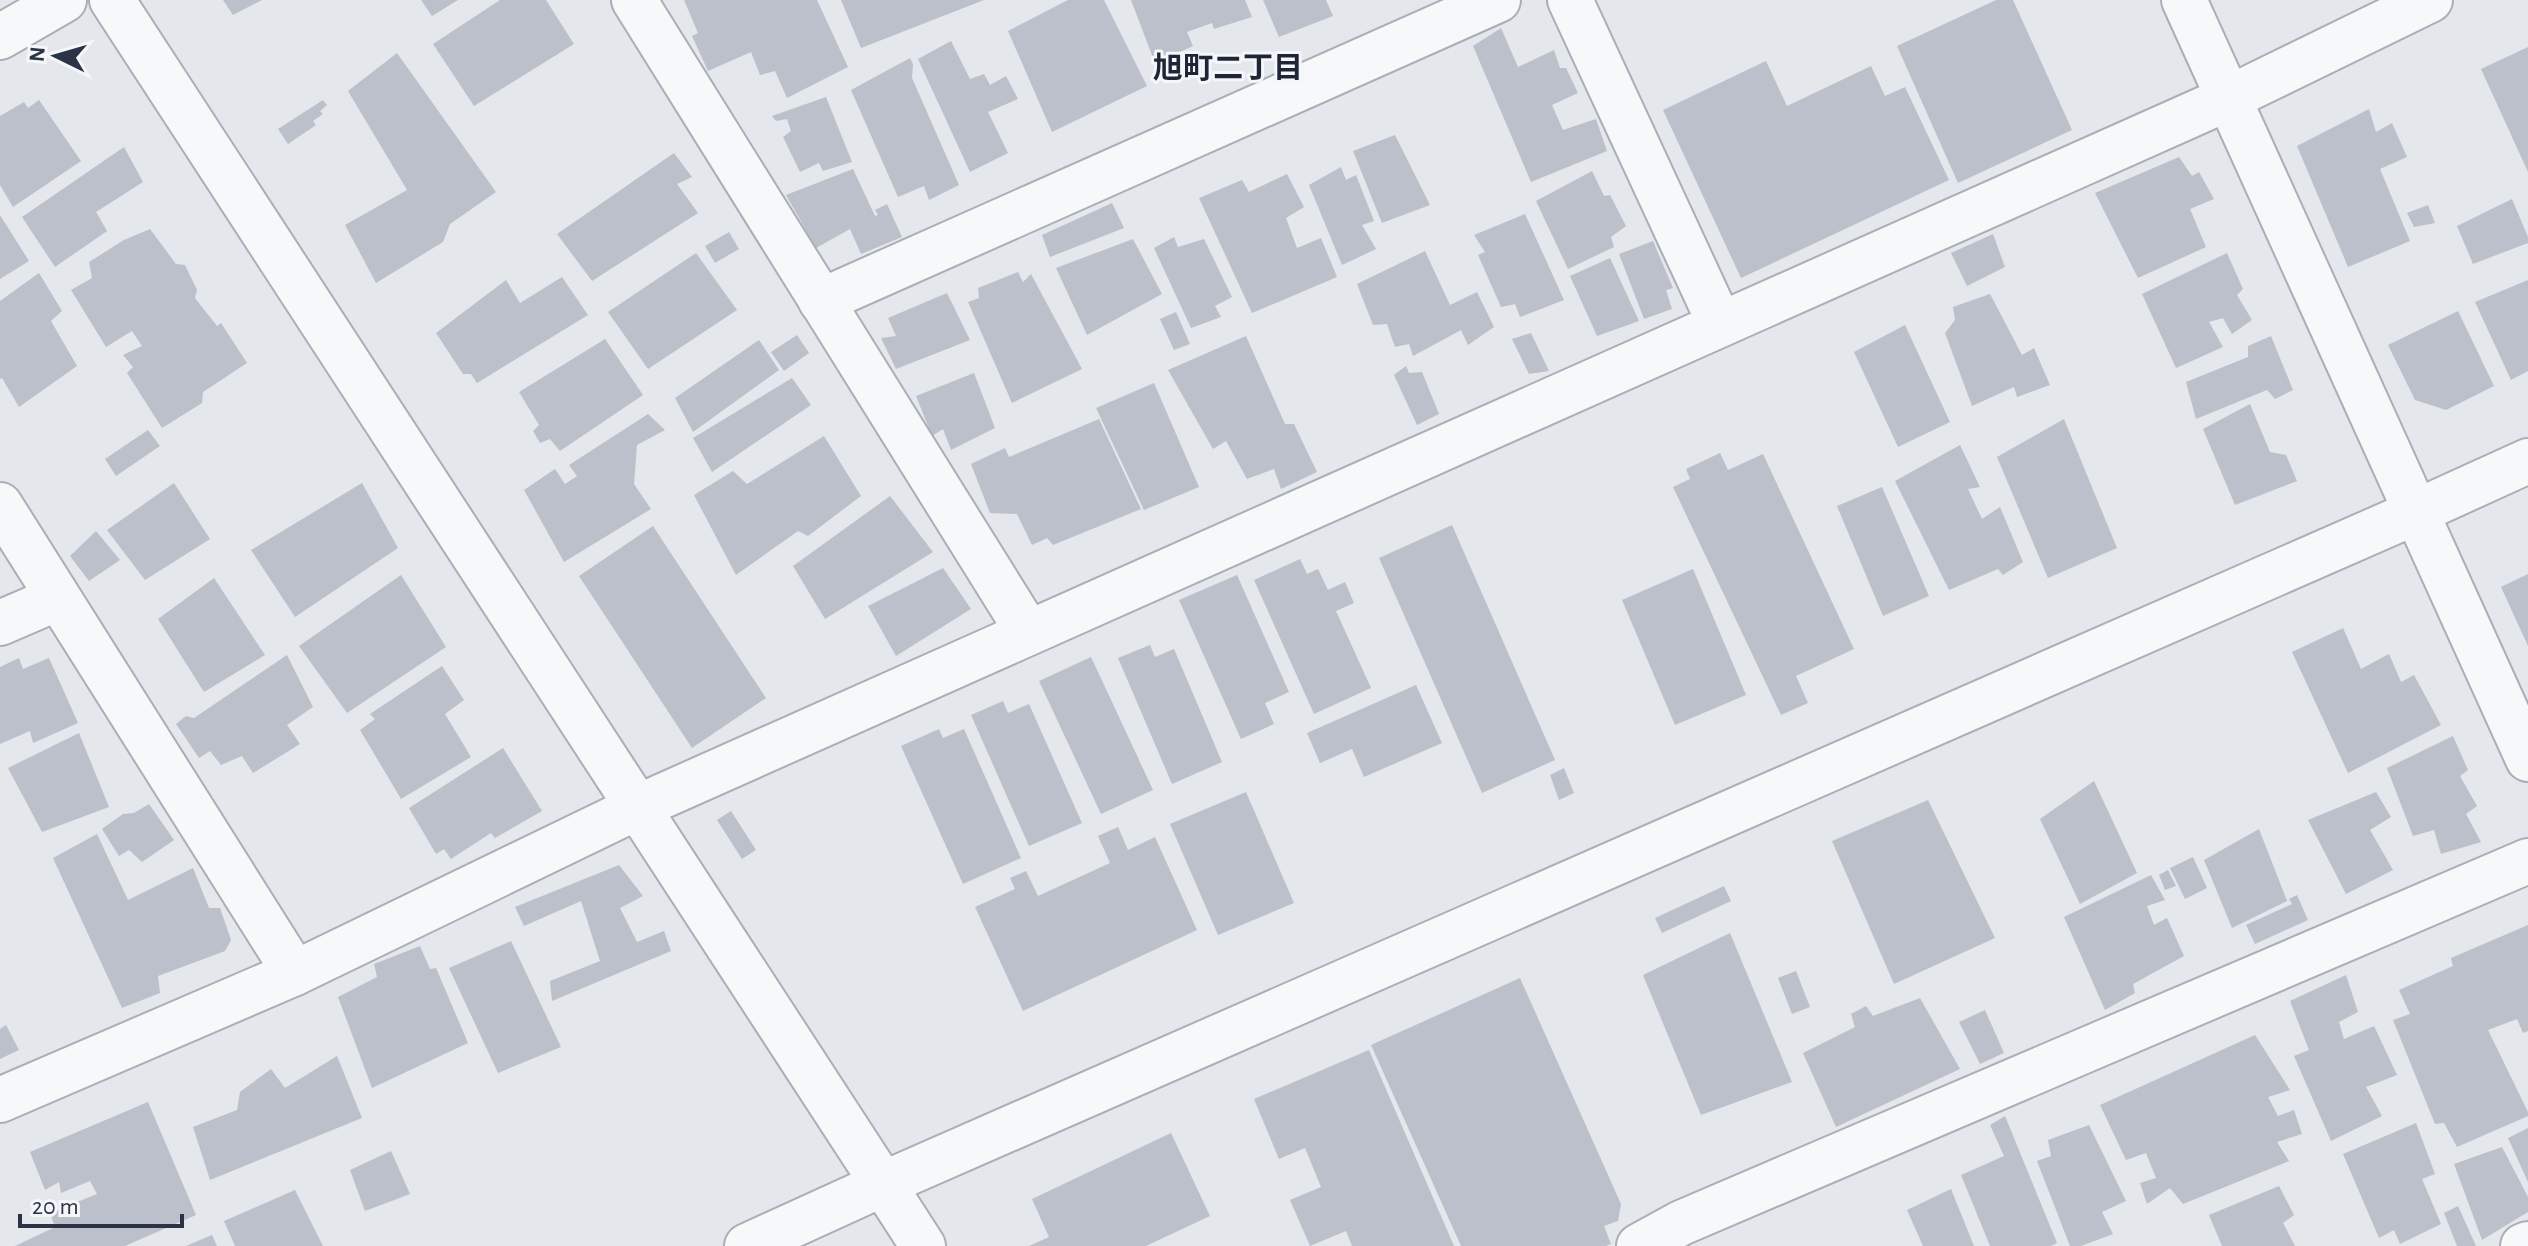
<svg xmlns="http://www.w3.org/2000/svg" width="2528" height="1246" font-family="'Alegreya Sans','Noto Sans JP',sans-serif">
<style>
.building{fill:#bbc0ca}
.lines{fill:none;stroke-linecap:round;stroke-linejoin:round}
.minor-casing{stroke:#a9aeb7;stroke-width:48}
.tertiary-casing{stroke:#a9aeb7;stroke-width:48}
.minor{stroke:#f7f8fa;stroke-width:44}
.tertiary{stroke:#f7f8fa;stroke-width:44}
.labels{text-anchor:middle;stroke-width:6;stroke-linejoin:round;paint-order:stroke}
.neighbourhood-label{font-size:30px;font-weight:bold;fill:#1d2536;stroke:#f4f6f9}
</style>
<rect width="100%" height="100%" fill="#e4e7ec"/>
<g class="building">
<path d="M223,0H262L233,15Z"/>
<path d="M421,0H458L432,16Z"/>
<path d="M500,0H546L574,44L474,106L433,44Z"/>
<path d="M684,0H817L848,67L787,98L775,71L760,75L751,52L708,71L692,36L698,33Z"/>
<path d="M841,0H984L861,48Z"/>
<path d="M1068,0H1104L1147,86L1052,132L1008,31Z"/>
<path d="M1131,0H1245L1252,17L1214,29L1212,23L1187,32L1193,46L1155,63Z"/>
<path d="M1263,0H1326L1333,16L1279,37Z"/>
<path d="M1996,0H2013L2072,130L1958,183L1897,46Z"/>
<path d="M1501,28L1518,67L1554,50L1560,68H1566L1578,93L1552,105L1563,130L1596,119L1607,151L1531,182L1473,46Z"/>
<path d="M951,41L970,79L984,74L990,85L1006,76L1018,99L988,112L1008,153L970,172L918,59Z"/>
<path d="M2528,47V172L2481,69Z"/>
<path d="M397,53L496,192L450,224L443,242L376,283L345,225L407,190L348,91Z"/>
<path d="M910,58L913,64L912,78L959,185L929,200L924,186L898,197L851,90Z"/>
<path d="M1766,61L1787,106L1871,66L1885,96L1905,87L1949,180L1741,278L1663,110Z"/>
<path d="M826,97L852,162L823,171L819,163L800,172L783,137L791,131L787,119L776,121L772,116Z"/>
<path d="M39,100L81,161L13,207L0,185V116L24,102L28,108Z"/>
<path d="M323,100L327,105L320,111L323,114L313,121L316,125L288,144L278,129Z"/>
<path d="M2369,109L2376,132L2392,123L2407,157L2380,169L2410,241L2348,267L2297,146Z"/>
<path d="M1395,135L1430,205L1382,223L1353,151Z"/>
<path d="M124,147L143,182L96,212L107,231L55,267L22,217Z"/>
<path d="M674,153L692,177L677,184L698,213L592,281L557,234Z"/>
<path d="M2179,157L2192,176L2199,172L2214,199L2190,209L2206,247L2138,278L2095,193Z"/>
<path d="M1341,167L1346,180L1356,175L1374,221L1362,225L1376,249L1342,265L1309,185Z"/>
<path d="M853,169L875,216L878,215L875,210L887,204L902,237L861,254L850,229L816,248L786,195Z"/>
<path d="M1592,171L1604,196L1610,195L1626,226L1611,237L1614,247L1568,269L1536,201Z"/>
<path d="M1287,174L1304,207L1286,218L1297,248L1321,238L1337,277L1252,313L1199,198L1242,180L1249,192Z"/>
<path d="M2512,199L2528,237V243L2473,264L2457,226Z"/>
<path d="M1112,203L1124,228L1050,257L1042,235Z"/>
<path d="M2428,205L2435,223L2414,227L2407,213Z"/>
<path d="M1525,214L1564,300L1520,317L1515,304L1501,307L1478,255L1485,252L1474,235Z"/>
<path d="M0,215L29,261L0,279Z"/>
<path d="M150,229L176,264L185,265L197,290L195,298L217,326L221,323L247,363L203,392L202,403L162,428L127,373L133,367L123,355L142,346L132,331L106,347L71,290L92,278L89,262L124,240Z"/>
<path d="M729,232L739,249L715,263L705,246Z"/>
<path d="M1993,234L2005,267L1967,286L1951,253Z"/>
<path d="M1174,237L1178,247L1204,239L1232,297L1215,306L1221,317L1191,328L1154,248Z"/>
<path d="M1133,239L1162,294L1087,335L1056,268Z"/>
<path d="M1653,241L1673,288L1666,290L1672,309L1644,319L1619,254Z"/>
<path d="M1425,251L1450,305L1477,292L1494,327L1468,345L1461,330L1413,356L1409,344L1395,347L1387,324L1373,325L1357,284Z"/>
<path d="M696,253L737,310L648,369L608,312Z"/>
<path d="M2227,253L2243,289L2237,295L2252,320L2232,334L2223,318L2209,322L2223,347L2176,368L2142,294Z"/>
<path d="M1610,258L1639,321L1597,336L1570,276Z"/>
<path d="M1018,272L1023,282L1031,274L1082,369L1012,403L968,302L979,298L978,288Z"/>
<path d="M39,273L62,311L51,321L77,366L19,407L2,378L0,379V301Z"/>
<path d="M562,277L588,315L477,383L471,374H463L436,333L506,280L520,303Z"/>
<path d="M2528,280V371L2511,380L2475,302Z"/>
<path d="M947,293L970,340L896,369L881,338L896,336L888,318Z"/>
<path d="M1990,294L2022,355L2034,348L2050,385L2017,397L2014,387L1972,406L1945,333L1955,320L1953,307Z"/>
<path d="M2458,311L2494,386L2446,410L2415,400L2388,345Z"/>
<path d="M1176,312L1190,344L1174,350L1160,319Z"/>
<path d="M1905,325L1950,422L1898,447L1854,352Z"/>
<path d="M1531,333L1549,371L1529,374L1512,339Z"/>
<path d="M797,335L809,353L784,371L771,352Z"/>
<path d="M1246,336L1285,424H1294L1317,472L1281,489L1274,469L1247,479L1226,441L1213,449L1168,370Z"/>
<path d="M2271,336L2293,390L2275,399L2267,390L2196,419L2186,382L2248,357V346Z"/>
<path d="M605,339L643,395L560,451L550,439L540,443L533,431L539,425L519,392Z"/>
<path d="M759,340L779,370L693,432L675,398Z"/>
<path d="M1406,366L1409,373L1422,372L1439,414L1417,425L1394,375Z"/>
<path d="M974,373L995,428L951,450L943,429L932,436L916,396Z"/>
<path d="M792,378L811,405L712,472L693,438Z"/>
<path d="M1154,383L1199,487L1144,510L1096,408Z"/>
<path d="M2250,404L2270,452L2286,455L2297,481L2235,505L2203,429Z"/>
<path d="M648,414L665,430L637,445L634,484L651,509L564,562L524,490L555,469L565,484L577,476L569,465Z"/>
<path d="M1099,419L1141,509L1053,545L1047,538L1032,545L1017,514L990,513L971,464L1005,448L1009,457Z"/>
<path d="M2064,419L2117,548L2048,578L1997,457Z"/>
<path d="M148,430L160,446L116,476L105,459Z"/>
<path d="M824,436L861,496L808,536L798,531L736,575L694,495L733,471L747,484Z"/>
<path d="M1960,445L1980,487L1968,489L1982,519L2000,507L2023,562L2003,575L1998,569L1949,590L1895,481Z"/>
<path d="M1720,453L1728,470L1763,454L1854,649L1796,676L1808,703L1781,715L1673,487L1690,479L1686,469Z"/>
<path d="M174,483L210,539L145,580L107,530Z"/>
<path d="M362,483L398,548L295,617L251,550Z"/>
<path d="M1882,487L1929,596L1883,616L1837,506Z"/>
<path d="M890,496L933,552L825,619L793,566Z"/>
<path d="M1452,525L1555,760L1482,793L1379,558Z"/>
<path d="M653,526L766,698L692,748L579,576Z"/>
<path d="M96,531L120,560L89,581L70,556Z"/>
<path d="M1300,559L1307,574L1318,569L1328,590L1345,582L1354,603L1336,611L1371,688L1314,714L1254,580Z"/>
<path d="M943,568L971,609L896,656L868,606Z"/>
<path d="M1693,569L1746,695L1675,725L1622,600Z"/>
<path d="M2528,574V646L2501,587Z"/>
<path d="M401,575L446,647L347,713L299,646Z"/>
<path d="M1237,575L1289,692L1265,703L1274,724L1241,739L1179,600Z"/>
<path d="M214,578L265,655L204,692L158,619Z"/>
<path d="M2343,628L2361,669L2389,654L2401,682L2414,675L2441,725L2348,773L2292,652Z"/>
<path d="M1150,645L1155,657L1174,649L1222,762L1172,784L1118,658Z"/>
<path d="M287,655L313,707L287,725L300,744L253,773L242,756L221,765L210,751L199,758L176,724L186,716L194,718Z"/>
<path d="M1091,657L1153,790L1101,814L1039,681Z"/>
<path d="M19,658L23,669L49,658L78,723L33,743L30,731L0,744V667Z"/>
<path d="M442,666L464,700L445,714L471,757L401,799L360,730L375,719L370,714Z"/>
<path d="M1416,685L1442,743L1364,777L1352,749L1320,763L1307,733Z"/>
<path d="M1003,701L1008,713L1029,704L1082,823L1029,846L971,715Z"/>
<path d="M939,729L943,738L964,729L1021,858L963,884L901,746Z"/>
<path d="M79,733L109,807L42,832L8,768Z"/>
<path d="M2453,736L2468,770L2460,776L2477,806L2466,814L2481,842L2441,854L2434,830L2413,836L2387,768Z"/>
<path d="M503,748L542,811L495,838L491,833L451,859L444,849L436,854L409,808Z"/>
<path d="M1564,768L1574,793L1559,800L1550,775Z"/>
<path d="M2094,781L2137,873L2080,904L2040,819Z"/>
<path d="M1246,792L1294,903L1218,935L1170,824Z"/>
<path d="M2376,792L2391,817L2370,830L2393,870L2346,894L2308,820Z"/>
<path d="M1928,800L1995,938L1894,984L1832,841Z"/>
<path d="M149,804L174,840L142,862L129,850L119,856L102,829L123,814L134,813Z"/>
<path d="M731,811L756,850L742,859L717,820Z"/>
<path d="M1118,827L1128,850L1155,837L1197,930L1023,1011L975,907L1015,889L1010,878L1026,871L1038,896L1110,863L1098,836Z"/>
<path d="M2259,829L2287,901L2232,928L2204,860Z"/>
<path d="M97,834L128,900L193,868L209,908H220L231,940L225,951L158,976L160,993L122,1008L53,858Z"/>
<path d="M2193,857L2207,888L2185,899L2170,868Z"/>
<path d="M619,865L643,896L620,908L637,942L664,931L671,951L552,1001L550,981L600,961L581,901L524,926L515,907Z"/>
<path d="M2168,870L2176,886L2165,890L2159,875Z"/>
<path d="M2151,875L2165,900L2147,906L2154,925L2167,918L2184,956L2133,984L2135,993L2105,1010L2064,917Z"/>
<path d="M1724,886L1731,901L1662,933L1655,918Z"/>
<path d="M2297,895L2308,920L2255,944L2246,925L2292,904L2289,899Z"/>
<path d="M2528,925V1031L2523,1033L2517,1019L2488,1030L2528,1112V1116L2457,1147L2444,1123L2435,1124L2393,1020L2410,1014L2399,990L2453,966L2451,958Z"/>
<path d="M1730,933L1792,1082L1701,1115L1643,975Z"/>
<path d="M511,941L561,1047L498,1073L449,968Z"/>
<path d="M420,946L430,969L436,968L468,1043L372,1088L338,997L377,977L374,964Z"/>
<path d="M1796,971L1810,1007L1792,1014L1778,978Z"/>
<path d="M2346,975L2358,1012L2339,1022L2344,1039L2374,1026L2397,1075L2366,1087L2382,1116L2331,1141L2294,1056L2309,1050L2290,1001Z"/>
<path d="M1520,978L1621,1204L1618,1221L1604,1226L1611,1244L1606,1246H1461L1371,1045Z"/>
<path d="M1920,998L1960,1069L1836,1127L1803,1053L1855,1027L1851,1014L1866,1006L1873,1016Z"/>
<path d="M1985,1010L2004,1053L1980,1064L1959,1022Z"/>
<path d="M6,1025L19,1050L0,1059V1029Z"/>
<path d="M2255,1035L2290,1090L2268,1097L2278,1116L2294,1110L2302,1134L2277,1142L2289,1161L2183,1204L2170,1188L2147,1204L2140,1183L2156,1178L2146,1153L2126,1160L2100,1105Z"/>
<path d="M1369,1050L1454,1246H1352L1346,1231L1310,1246L1290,1200L1321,1187L1305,1148L1279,1159L1254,1099Z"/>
<path d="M337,1056L362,1118L210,1180L193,1127L237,1110L240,1092L271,1069L285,1088Z"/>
<path d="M148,1102L196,1215L125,1246H15L55,1227L50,1213L97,1194L90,1181L61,1193L59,1182L45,1190L30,1152Z"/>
<path d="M2005,1116L2057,1243L2051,1246H1990L1961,1175L2004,1156L1990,1125Z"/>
<path d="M2416,1123L2435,1174L2422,1179L2441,1224L2400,1244L2394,1230L2379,1238L2343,1154Z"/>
<path d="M2089,1125L2126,1201L2102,1212L2113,1234L2081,1246H2070L2037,1161L2051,1156L2048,1140Z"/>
<path d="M2528,1128V1182L2508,1138Z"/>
<path d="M1171,1133L1210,1216L1146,1246H1029L1049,1237L1032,1199Z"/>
<path d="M2502,1147L2528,1197V1212L2482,1240L2454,1164Z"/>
<path d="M391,1151L410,1194L365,1211L350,1170Z"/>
<path d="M2279,1186L2294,1215L2283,1223L2295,1246H2222L2209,1215Z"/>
<path d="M1951,1189L1974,1246H1923L1907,1210Z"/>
<path d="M295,1190L323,1246H235L224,1221Z"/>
<path d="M2458,1206L2476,1246H2457L2444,1213Z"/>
<path d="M212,1235L217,1246H186Z"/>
</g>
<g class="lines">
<g class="minor-casing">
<g id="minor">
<path d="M634,0L1028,632"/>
<path d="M1570,0L1720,324"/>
<path d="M2184,0L2528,759"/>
<path d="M0,37L64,0"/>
<path d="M821,301L1498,0"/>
<path d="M0,505L295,973"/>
<path d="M0,623L58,598"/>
<path d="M0,1100L295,973L638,807L2229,98L2430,0"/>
<path d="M883,1184L923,1246"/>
<path d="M1639,1246L1681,1223L2528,861"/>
<path d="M2523,1246L2528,1244"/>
</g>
</g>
<g class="tertiary-casing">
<g id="tertiary">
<path d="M112,0L883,1184"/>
<path d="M747,1246L883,1184L2416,512L2528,461"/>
</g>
</g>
<use href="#minor" class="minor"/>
<use href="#tertiary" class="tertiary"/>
</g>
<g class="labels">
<g class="neighbourhood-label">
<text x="1228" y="78">旭町二丁目</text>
</g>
</g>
<g transform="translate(56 56) rotate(275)" stroke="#f4f6f9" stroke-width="6" paint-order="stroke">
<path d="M0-6L14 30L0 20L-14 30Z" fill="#2b3445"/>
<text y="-12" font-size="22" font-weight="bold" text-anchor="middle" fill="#2b3445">N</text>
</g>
<path d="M20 1214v12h162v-12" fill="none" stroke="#2b3445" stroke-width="4"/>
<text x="32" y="1214" font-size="24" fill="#2b3445" stroke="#f4f6f9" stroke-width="6" paint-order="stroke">20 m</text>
</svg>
